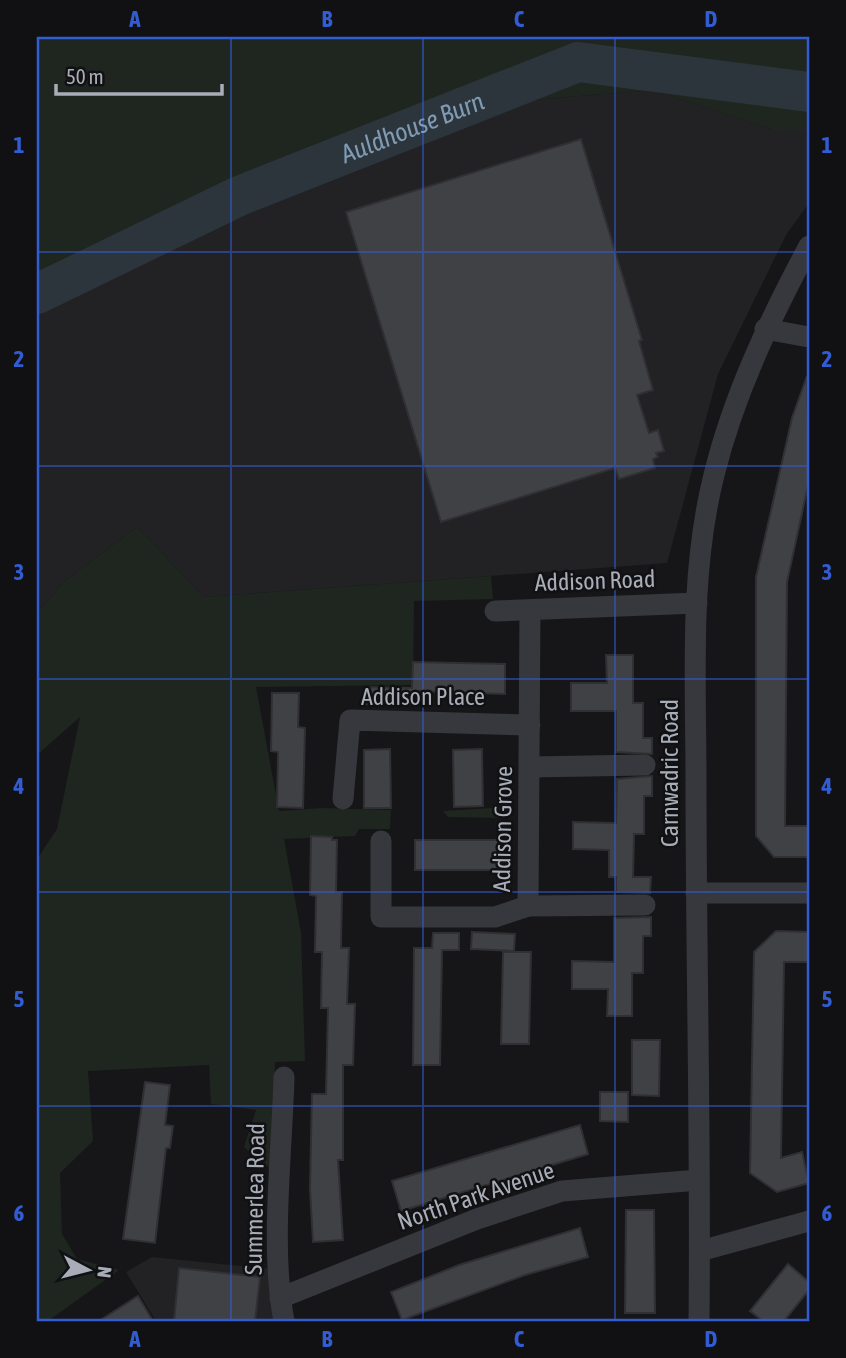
<svg xmlns="http://www.w3.org/2000/svg" width="846" height="1358" font-family="'Asap Condensed',sans-serif">
<style>
.built{fill:#222225}
.green{fill:#1e261f}
.lines{fill:none;stroke-linecap:round;stroke-linejoin:round}
.river{stroke:#2c353c;stroke-width:40}
.building{fill:#404145;stroke:#303034;stroke-width:2}
.minor{stroke:#37383d;stroke-width:21}
.grid{fill:none;stroke:#325cd3;stroke-width:2;stroke-opacity:0.55}
.labels{text-anchor:middle;stroke-width:5;stroke-linejoin:round;paint-order:stroke}
.street-label{font-size:24px;fill:#a8adb8;stroke:#111113}
.water-label{font-size:26px;font-style:italic;fill:#7f9bb3;stroke:#111113}
.neatline{fill:none;stroke:#325cd3;stroke-width:2.5}
.grid-label{font-size:23px;text-anchor:middle;font-weight:bold;fill:#325cd3}
</style>
<rect width="100%" height="100%" fill="#161618"/>
<g class="built">
<path d="M653,90L773,130H809V203L786,235L718,374L667,563L204,597L137,527L66,580L37,612V298L531,100Z"/>
<path d="M152,1257L272,1269L276,1321H156L126,1272Z"/>
</g>
<g class="green">
<path d="M37,37H809V130H773L653,90L531,100L37,298Z"/>
<path d="M137,527L204,597L491,576L493,599L414,601L413,685L256,687L279,811L321,808L391,810L390,829H359L355,836L284,839L301,933L305,1061L275,1062L272,1170L244,1147L256,1110L211,1104L209,1065L88,1071L93,1141L60,1173L62,1234L77,1259L119,1270L48,1321H37V859L57,829L80,717L37,755V612L66,580Z"/>
<path d="M507,807L501,818L448,817L443,811Z"/>
</g>
<g class="lines">
<path class="river" id="s1" d="M37,294L239,196L578,62L809,92"/>
</g>
<g class="building">
<path d="M581,139L642,340L639,341L653,390L637,395L649,433L658,430L664,451L656,453L658,457L653,459L655,468L619,479L615,468L441,522L346,212Z"/>
<path d="M807,376L809,481L787,582L785,826H809V857H774L756,836V577L792,418Z"/>
<path d="M606,655H633V703H643V738H652V754L616,752V711H571V683H607Z"/>
<path d="M413,662L505,664V694L414,691L413,705L364,704L365,687L412,688Z"/>
<path d="M272,693H299L298,727L305,728L303,808L277,807L278,752L271,751Z"/>
<path d="M390,749L391,808H364V750Z"/>
<path d="M482,749L483,806L454,807L453,750Z"/>
<path d="M652,776V796H644V834H634L633,877H651L650,893L616,892V877H609V850L573,849V822L616,823L617,779Z"/>
<path d="M311,836L332,837V840H337L336,892H342L341,948H349L347,1004H355L353,1065H343V1160H338L343,1240L313,1242L310,1189L312,1094H326L328,1008H321L322,952H315L316,896L310,895Z"/>
<rect x="415" y="840" width="94" height="30"/>
<path d="M651,917V936H643V973H632V1016H607L608,989H572V961L614,962V918Z"/>
<path d="M776,931L809,932V962H784L781,1158L802,1152L809,1183L777,1192L750,1173L754,952Z"/>
<path d="M472,932L515,934L514,951L471,949Z"/>
<path d="M433,933H459V950H442L440,1065H413L414,948H432Z"/>
<path d="M503,952H531L529,1044H501Z"/>
<path d="M632,1040H660L659,1096L632,1095Z"/>
<path d="M145,1082L170,1085L165,1125L173,1126L170,1148H166L155,1243L123,1239Z"/>
<path d="M600,1092H628V1122L600,1121Z"/>
<path d="M580,1125L588,1154L401,1211L392,1181Z"/>
<path d="M626,1210H654L655,1313H625Z"/>
<path d="M580,1228L588,1257L525,1275L402,1320L391,1292L459,1265Z"/>
<path d="M788,1264L809,1282V1290L784,1321H763L750,1311Z"/>
<path d="M179,1268L260,1277L255,1321H174Z"/>
<path d="M138,1296L153,1321H99Z"/>
</g>
<g class="lines">
<g class="minor">
<path d="M765,329L809,337"/>
<path d="M495,611L697,603"/>
<path d="M530,767L645,765"/>
<path d="M343,799L350,720L530,725"/>
<path d="M381,841V917H495L528,906L530,610"/>
<path d="M696,893H809"/>
<path d="M528,906L645,905"/>
<path d="M284,1077C282,1153 270,1248 284,1321"/>
<path d="M700,1251L809,1221"/>
<path d="M280,1298L477,1219L562,1191L699,1180"/>
<path d="M699,1321C701,1141 696,961 696,781C696,679 689,574 714,475C734,394 770,319 809,246"/>
</g>
</g>
<path class="grid" d="M231,37V1321M423,37V1321M615,37V1321M37,252H809M37,466H809M37,679H809M37,892H809M37,1106H809"/>
<g class="labels">
<g class="street-label">
<text transform="translate(595 581) rotate(-2)" y="8">Addison Road</text>
<text x="423" y="705">Addison Place</text>
<text transform="translate(670 773) rotate(-90)" y="8">Carnwadric Road</text>
<text transform="translate(503 829) rotate(-89)" y="8">Addison Grove</text>
<text transform="translate(476 1196) rotate(-19)" y="8">North Park Avenue</text>
<text transform="translate(255 1199) rotate(-89)" y="8">Summerlea Road</text>
</g>
<g class="water-label">
<text dy="9" stroke="none"><textPath href="#s1" startOffset="411">Auldhouse Burn</textPath></text>
</g>
</g>
<rect width="846" height="1358" fill="none" stroke="#111113" stroke-width="77"/>
<g transform="translate(88 1270) rotate(97)" stroke="#111113" stroke-width="5" paint-order="stroke">
<path d="M0-5L12 26L0 18L-12 26Z" fill="#a8adb8"/>
<text y="-10" font-size="19" font-weight="bold" text-anchor="middle" fill="#a8adb8">N</text>
</g>
<path d="M56 84v10h166v-10" fill="none" stroke="#a8adb8" stroke-width="3.5"/>
<text x="66" y="84" font-size="21" fill="#a8adb8" stroke="#111113" stroke-width="5" paint-order="stroke">50 m</text>
<rect x="38" y="38" width="770" height="1282" class="neatline"/>
<g class="grid-label">
<text x="135" y="27">A</text>
<text x="327" y="27">B</text>
<text x="519" y="27">C</text>
<text x="711" y="27">D</text>
<text x="19" y="153">1</text>
<text x="827" y="153">1</text>
<text x="19" y="367">2</text>
<text x="827" y="367">2</text>
<text x="19" y="580">3</text>
<text x="827" y="580">3</text>
<text x="19" y="794">4</text>
<text x="827" y="794">4</text>
<text x="19" y="1007">5</text>
<text x="827" y="1007">5</text>
<text x="19" y="1221">6</text>
<text x="827" y="1221">6</text>
<text x="135" y="1347">A</text>
<text x="327" y="1347">B</text>
<text x="519" y="1347">C</text>
<text x="711" y="1347">D</text>
</g>
</svg>
